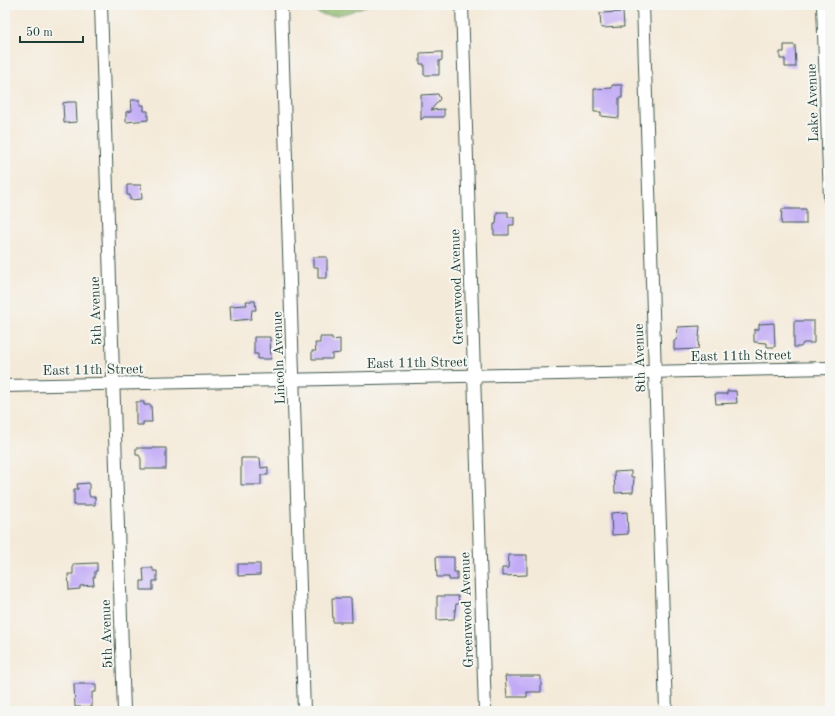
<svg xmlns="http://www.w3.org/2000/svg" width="835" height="716" font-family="'Old Standard TT',serif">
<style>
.forest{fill:#90b96f;stroke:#587b52}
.building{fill:#c1aaf6}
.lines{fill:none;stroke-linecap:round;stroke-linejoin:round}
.minor-casing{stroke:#3f574d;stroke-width:14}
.minor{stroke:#fff;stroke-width:12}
.labels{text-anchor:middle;stroke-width:4;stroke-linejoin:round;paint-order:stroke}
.street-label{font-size:14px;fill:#1f3d34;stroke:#f6f6f2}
</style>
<rect width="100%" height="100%" fill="#f6f6f2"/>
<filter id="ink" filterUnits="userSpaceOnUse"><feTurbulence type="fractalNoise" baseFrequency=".025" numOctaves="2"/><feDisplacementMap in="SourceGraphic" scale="8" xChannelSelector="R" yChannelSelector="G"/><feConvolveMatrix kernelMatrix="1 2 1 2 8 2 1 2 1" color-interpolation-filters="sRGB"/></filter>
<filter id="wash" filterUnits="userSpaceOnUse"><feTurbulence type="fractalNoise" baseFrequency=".012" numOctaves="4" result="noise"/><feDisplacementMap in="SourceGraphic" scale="16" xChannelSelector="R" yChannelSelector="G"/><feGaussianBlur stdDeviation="0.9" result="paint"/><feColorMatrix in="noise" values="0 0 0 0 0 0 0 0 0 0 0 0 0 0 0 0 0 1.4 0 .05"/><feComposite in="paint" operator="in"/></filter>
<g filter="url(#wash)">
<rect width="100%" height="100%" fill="#f4ead9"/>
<path class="forest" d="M308,5H368C348,13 324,24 308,5Z"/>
<g id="blocks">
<g class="building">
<path d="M623,12L624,27L601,28L600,13Z"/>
<path d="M784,45H795L796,67H785V59H780V52H784Z"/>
<path d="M442,52V60L439,61V75H424V64H420V53Z"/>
<path d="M612,85H622V98H619V118L601,116V112H594V89L612,88Z"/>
<path d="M438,94L440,99L431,110L444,109V117H424L421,120V95Z"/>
<path d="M131,100H140V105H144V111H148V120L126,122V112L132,111Z"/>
<path d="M68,102H76L77,122L64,123L63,103Z"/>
<path d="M127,185H141L142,199L130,200V195H127Z"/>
<path d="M782,209H806V224H781Z"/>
<path d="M497,212H508V217H514V225H509V235H494V224H496Z"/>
<path d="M313,257H327V278H318V267H313Z"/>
<path d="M246,301H255L256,310H252L251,319L231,321L230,306L247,305Z"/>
<path d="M794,321H814V343H803L801,347H794Z"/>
<path d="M774,323L775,347H767V343L754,342V330L759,329V324Z"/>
<path d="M700,326L698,349L674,350V341L677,339L678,327Z"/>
<path d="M254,337H270L271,359H258V354H254Z"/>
<path d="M320,337H332V340L340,339V353L332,354V359H312V351H316L315,343H320Z"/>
<path d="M727,391H736L737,403L716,404L715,394H727Z"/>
<path d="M136,402H144V405H151L152,422H143V425H136Z"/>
<path d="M136,448H166V469H141V459L139,455H136Z"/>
<path d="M241,458H260L261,468L268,467V475H261V485H241Z"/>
<path d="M631,471V477H634L633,492L615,493L614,472Z"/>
<path d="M89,483V494L90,497H95V505H74V489H78L77,484Z"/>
<path d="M627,512L628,534L612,535L611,513Z"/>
<path d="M509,555H527V575L502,576V568H508Z"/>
<path d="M436,557H454V572H457V580H449V577H437Z"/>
<path d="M97,563V571H95V577H93L94,585L80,586V589L69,590L68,574H73V564Z"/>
<path d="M238,564H260V575L238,576Z"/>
<path d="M143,568H153V571H157V581H153V590H141V581H144Z"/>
<path d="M437,596H458L459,604H456L454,619L437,620Z"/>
<path d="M332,598H351L352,622H333Z"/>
<path d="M505,676H541V692H527V697H507Z"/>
<path d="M74,684H96V692H92V707H75Z"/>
</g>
</g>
</g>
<g filter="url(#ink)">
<use href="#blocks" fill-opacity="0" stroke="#3f574d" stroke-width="1"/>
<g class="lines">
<g class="minor-casing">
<g id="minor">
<path d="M101,5L124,711"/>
<path d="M281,5L304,711"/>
<path d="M462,5L485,711"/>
<path d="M643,5L666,711"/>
<path d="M823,5L830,199"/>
<path d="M5,386L830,368"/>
</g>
</g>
<use href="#minor" class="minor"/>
</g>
</g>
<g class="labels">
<g class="street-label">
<text transform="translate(812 103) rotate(-92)" y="5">Lake Avenue</text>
<text transform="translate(456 287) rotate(-92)" y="5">Greenwood Avenue</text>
<text transform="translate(95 311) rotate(-92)" y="5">5th Avenue</text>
<text transform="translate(741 355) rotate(-1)" y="5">East 11th Street</text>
<text transform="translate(278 358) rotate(-92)" y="5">Lincoln Avenue</text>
<text transform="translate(639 358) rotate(-92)" y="5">8th Avenue</text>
<text transform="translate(417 362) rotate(-1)" y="5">East 11th Street</text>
<text transform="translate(93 369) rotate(-1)" y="5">East 11th Street</text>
<text transform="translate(466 610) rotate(-92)" y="5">Greenwood Avenue</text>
<text transform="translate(106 634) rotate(-92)" y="5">5th Avenue</text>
</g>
</g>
<rect width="835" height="716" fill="none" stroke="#f6f6f2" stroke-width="20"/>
<path d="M20 36v6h63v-6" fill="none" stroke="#1f3d34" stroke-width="2"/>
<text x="26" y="36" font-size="12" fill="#1f3d34" stroke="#f6f6f2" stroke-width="3" paint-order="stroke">50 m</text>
</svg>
